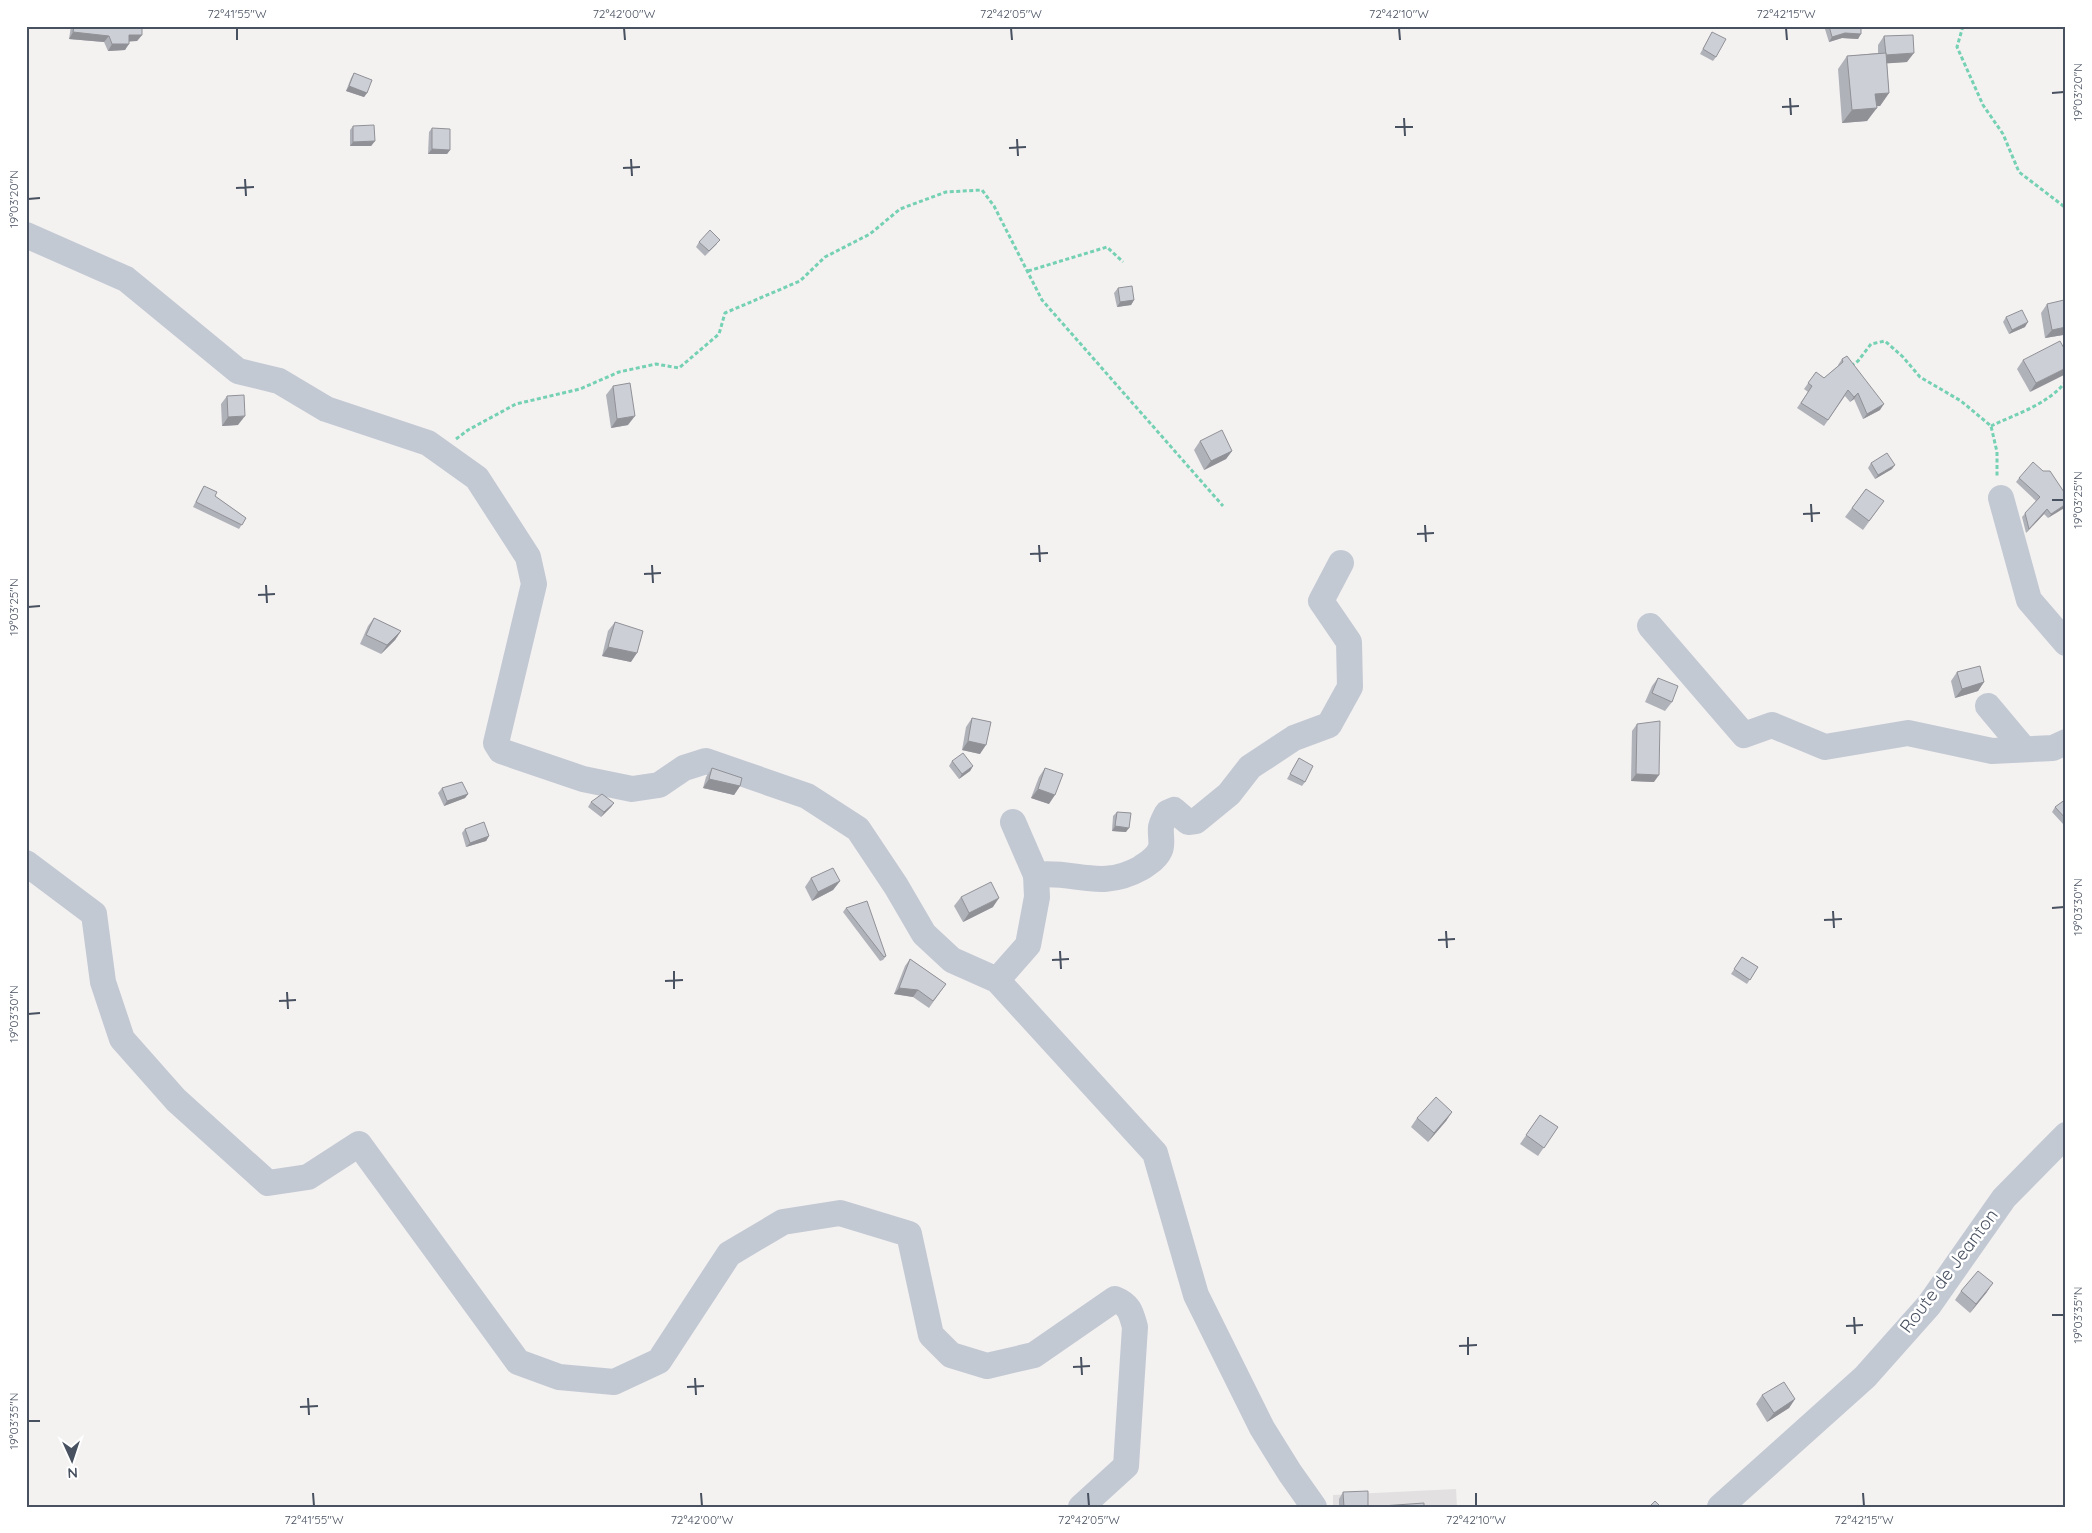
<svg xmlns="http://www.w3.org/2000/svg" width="2092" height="1533" font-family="Quicksand,sans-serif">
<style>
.education{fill:#e2e0e0}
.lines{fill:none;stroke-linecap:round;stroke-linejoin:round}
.path{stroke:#75d1b3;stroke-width:3;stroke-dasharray:4 2.5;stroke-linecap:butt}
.minor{stroke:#c2c9d3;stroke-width:26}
.wall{fill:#b0b2b9}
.shaded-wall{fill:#909196}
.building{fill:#cdcfd7;stroke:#909196}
.ticks{fill:none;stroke:#485160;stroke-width:2}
.labels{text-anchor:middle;stroke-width:5;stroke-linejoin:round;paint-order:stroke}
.street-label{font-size:18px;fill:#485160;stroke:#fff}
.neatline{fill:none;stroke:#485160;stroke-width:2}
.ticks-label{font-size:12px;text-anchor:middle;fill:#485160}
</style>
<rect width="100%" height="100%" fill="#f4f1f1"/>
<path class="education" d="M1456,1489L1457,1507H1333V1495Z"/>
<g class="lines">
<g class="path">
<path d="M1963,26L1957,47L1983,105L2003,134L2019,172L2066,208"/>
<path d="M1028,271L1107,247L1123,262"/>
<path d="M1851,366L1858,361L1871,344L1885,341L1903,357L1920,377L1961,401L1991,426L1997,452V478"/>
<path d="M1991,426C2016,414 2049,404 2066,381"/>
<path d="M456,439L468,430L516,404L580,389L619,372L656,364L679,368L719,334L725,313L800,281L825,257L870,234L900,209L946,192L982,190L994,206L1042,300L1223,506"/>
</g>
<g class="minor">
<path d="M26,235L126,279L238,371L279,381L326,409L428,443L477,478L528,557L534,584L496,743L501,751L583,779L632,789L659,785L684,768L706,761L807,796L858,829L896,886L924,934L952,960L997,980L1155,1153L1196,1295L1262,1428L1290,1473L1314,1507"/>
<path d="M2001,498L2029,600L2066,643"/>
<path d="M1650,626L1744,735L1772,725L1825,747L1908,733L1992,751L2053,748L2066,742"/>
<path d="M1988,706L2024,749"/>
<path d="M26,863L94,914L103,982L122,1039L176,1100L268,1183L308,1177L359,1144L518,1362L559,1377L614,1382L659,1361L729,1254L783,1222L840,1213L909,1234L931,1335L951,1355L987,1366L1034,1355L1115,1299C1130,1305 1131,1313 1135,1327L1126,1466L1081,1507"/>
<path d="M1036,875C1075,870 1100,891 1141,868C1148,863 1156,859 1160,850C1163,844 1160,834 1161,827C1162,822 1165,817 1167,813L1174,810L1188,822L1196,821L1229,794L1250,767L1294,738L1329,725L1350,687L1349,642L1321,601L1341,563"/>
<path d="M997,980L1028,945L1037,897L1036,875L1013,822"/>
<path d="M1720,1507L1865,1377L1929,1305L2004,1198L2066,1135"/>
</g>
</g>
<g class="wall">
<path d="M71,26H134L142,35L137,41H129L125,50L108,51L104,42L69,39Z"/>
<path d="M1824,26H1861L1858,39L1842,38L1829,42Z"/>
<path d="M1712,32L1716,57L1713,61L1700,54Z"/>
<path d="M1884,36L1907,62L1887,63L1889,93L1880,106H1876L1867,121L1842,123L1838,69L1847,56L1878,53V45Z"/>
<path d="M354,73L367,93L364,97L346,91L351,78Z"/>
<path d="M353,126L375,141L371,146H350V130Z"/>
<path d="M432,128L450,150L447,154H428L429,132Z"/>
<path d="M699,242L717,244L705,256L696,247Z"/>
<path d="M1118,288L1134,300L1131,305L1117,307L1114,293Z"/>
<path d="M2047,304L2066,308V331L2063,335L2045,338L2041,313Z"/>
<path d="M2006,317L2025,327L2009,334L2003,322Z"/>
<path d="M2066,352L2030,392L2017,369L2023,360Z"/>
<path d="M1842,359L1880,410L1863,419L1854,399L1850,402L1845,396L1824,426L1797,408L1808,392L1804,389L1816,372L1824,378L1838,366V365Z"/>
<path d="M613,386L628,425L611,428L606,395Z"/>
<path d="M227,396L238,425L222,426L221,404Z"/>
<path d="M1200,441L1232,451L1226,459L1204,470L1194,450Z"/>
<path d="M1871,463L1892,469L1875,479L1868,468Z"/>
<path d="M2019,478L2066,495L2048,518L2044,514L2026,533L2022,517L2036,501L2016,482Z"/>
<path d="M204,486L215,496L246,518L239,529L193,507L201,491Z"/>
<path d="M1866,489L1884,501L1863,530L1845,517Z"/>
<path d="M374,618L401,631L395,640L381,654L360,644L368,626Z"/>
<path d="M615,622L631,662L602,656L608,631Z"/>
<path d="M1957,672L1984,682L1978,691L1955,698L1951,681Z"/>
<path d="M1658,678L1672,702L1665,711L1645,702L1652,686Z"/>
<path d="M972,718L980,754L962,750L966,727Z"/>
<path d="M1637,724L1654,782L1631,781L1632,731Z"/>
<path d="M1299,758L1305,782L1302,786L1287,779Z"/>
<path d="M952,761L973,766L970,771L959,779L949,766Z"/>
<path d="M712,768L740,786L734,795L703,788L706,777Z"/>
<path d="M1045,768L1049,804L1031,798L1039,777Z"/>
<path d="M442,788L468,794L465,798L444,806L438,793Z"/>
<path d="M2066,799V824L2064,825L2052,812L2055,807Z"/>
<path d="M591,802L614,803L611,807L601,817L588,807Z"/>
<path d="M1117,812L1126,832L1112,831L1113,816Z"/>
<path d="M465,829L489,836L486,841L466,847L462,833Z"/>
<path d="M811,878L840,881L833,890L812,901L805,887Z"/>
<path d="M961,897L993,907L963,922L954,906Z"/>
<path d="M846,908L886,956L883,960L880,961L843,912Z"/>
<path d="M2066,909V915L2063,912Z"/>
<path d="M1742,957L1758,967L1747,984L1731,974Z"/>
<path d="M910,959L946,984L929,1008L913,997L894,994L905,966Z"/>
<path d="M1452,1112L1446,1121L1428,1142L1411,1127L1417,1118Z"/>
<path d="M1540,1115L1558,1127L1538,1156L1520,1144Z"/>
<path d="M1961,1291L1987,1292L1970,1313L1955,1300Z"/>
<path d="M1762,1395L1795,1399L1789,1408L1767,1422L1756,1404Z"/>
<path d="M1343,1492L1368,1507H1424H1339V1499Z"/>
</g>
<g class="shaded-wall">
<path d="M73,32L109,36L104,42L69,39Z"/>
<path d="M1845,33L1861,34L1858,39L1842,38L1829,42L1832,37Z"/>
<path d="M129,35H142L137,41L124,42Z"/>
<path d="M112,44H129L125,50L108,51Z"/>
<path d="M1914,53L1907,62L1879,64L1885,55Z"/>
<path d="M349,86L367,93L364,97L346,91Z"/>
<path d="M1889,93L1880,106L1866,107L1875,94Z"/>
<path d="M1877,108L1867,121L1842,123L1852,110Z"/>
<path d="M375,141L371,146H350L353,142Z"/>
<path d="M432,149L450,150L447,154H428Z"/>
<path d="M1134,300L1131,305L1117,307L1120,302Z"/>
<path d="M2028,322L2025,327L2009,334L2012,330Z"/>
<path d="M2066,327V331L2063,335L2045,338L2052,330Z"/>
<path d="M2066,368V374L2030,392L2036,383Z"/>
<path d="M1858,393L1854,399L1850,402L1854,397Z"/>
<path d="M1884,404L1880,410L1863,419L1867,414Z"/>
<path d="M245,416L238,425L222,426L228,417Z"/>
<path d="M635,416L628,425L611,428L617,419Z"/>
<path d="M1232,451L1226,459L1204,470L1211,461Z"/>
<path d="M1895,465L1892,469L1875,479L1878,475Z"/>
<path d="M2066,504V507L2048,518L2051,514Z"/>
<path d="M2047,509L2044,514L2026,533L2029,529Z"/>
<path d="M401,631L395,640L381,654L387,645Z"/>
<path d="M608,647L637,653L631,662L602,656Z"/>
<path d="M1984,682L1978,691L1955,698L1962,689Z"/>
<path d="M968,741L986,745L980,754L962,750Z"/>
<path d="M973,766L970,771L959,779L962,774Z"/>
<path d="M1636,774L1659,775L1654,782L1631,781Z"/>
<path d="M709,779L740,786L734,795L703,788Z"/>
<path d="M1038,789L1055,795L1049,804L1031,798Z"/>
<path d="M468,794L465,798L444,806L447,801Z"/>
<path d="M614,803L611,807L601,817L604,812Z"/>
<path d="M1115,826L1129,828L1126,832L1112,831Z"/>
<path d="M489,836L486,841L466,847L470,843Z"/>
<path d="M840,881L833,890L812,901L818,892Z"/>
<path d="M999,898L993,907L963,922L969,913Z"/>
<path d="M899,988L918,990L913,997L894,994Z"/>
<path d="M1452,1112L1446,1121L1428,1142L1434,1133Z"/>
<path d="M1993,1283L1987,1292L1970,1313L1976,1304Z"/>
<path d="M1795,1399L1789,1408L1767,1422L1774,1413Z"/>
</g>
<g class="building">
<path d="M74,26H134L142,27V35H129V44H112L109,36L73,32Z"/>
<path d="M1829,26H1861V34L1845,33L1832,37Z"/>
<path d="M1712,32L1726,39L1716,57L1703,49Z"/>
<path d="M1913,35L1914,53L1886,55L1884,36Z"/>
<path d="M1886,53L1889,93L1875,94L1877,108L1852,110L1847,56Z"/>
<path d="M354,73L372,80L367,93L349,86Z"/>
<path d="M374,125L375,141L353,142V126Z"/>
<path d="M432,128L450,129V150L432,149Z"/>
<path d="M710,230L720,240L709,251L699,242Z"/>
<path d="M1132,286L1134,300L1120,302L1118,288Z"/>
<path d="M2064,300L2066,308V327L2052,330L2047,304Z"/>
<path d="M2022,310L2028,322L2012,330L2006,317Z"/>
<path d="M2060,341L2066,352V368L2036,383L2023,360Z"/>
<path d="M1847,356L1884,404L1867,414L1858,393L1854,397L1848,390L1828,420L1801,403L1812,386L1808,383L1816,372L1824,378L1843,362L1842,359Z"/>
<path d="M630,383L635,416L617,419L613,386Z"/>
<path d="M244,395L245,416L228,417L227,396Z"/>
<path d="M1222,430L1232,451L1211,461L1200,441Z"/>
<path d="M1887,453L1895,465L1878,475L1871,463Z"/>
<path d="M2033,462L2043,471H2050L2066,495V504L2051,514L2047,509L2029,529L2025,513L2040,497L2019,478Z"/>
<path d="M204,486L217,492L215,496L246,518L242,525L196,502Z"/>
<path d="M1866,489L1884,501L1869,521L1852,508Z"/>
<path d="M374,618L401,631L387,645L366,635Z"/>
<path d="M615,622L643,631L637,653L608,647Z"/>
<path d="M1980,666L1984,682L1962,689L1957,672Z"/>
<path d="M1658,678L1678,686L1672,702L1652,693Z"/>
<path d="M972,718L991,722L986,745L968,741Z"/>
<path d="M1660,721L1659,775L1636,774L1637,724Z"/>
<path d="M963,753L973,766L962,774L952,761Z"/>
<path d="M1299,758L1313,766L1305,782L1290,774Z"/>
<path d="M712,768L742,778L740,786L709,779Z"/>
<path d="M1045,768L1063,774L1055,795L1038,789Z"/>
<path d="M462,782L468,794L447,801L442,788Z"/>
<path d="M602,794L614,803L604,812L591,802Z"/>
<path d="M2066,799V819L2055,807Z"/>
<path d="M1117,812L1131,813L1129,828L1115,826Z"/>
<path d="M484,822L489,836L470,843L465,829Z"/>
<path d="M833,868L840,881L818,892L811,878Z"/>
<path d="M991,882L999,898L969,913L961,897Z"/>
<path d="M867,901L886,956L884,957L846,908Z"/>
<path d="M1742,957L1758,967L1750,980L1734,969Z"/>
<path d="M910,959L946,984L933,1001L918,990L899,988Z"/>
<path d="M1436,1097L1452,1112L1434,1133L1417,1118Z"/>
<path d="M1540,1115L1558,1127L1544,1148L1526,1135Z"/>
<path d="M1978,1271L1993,1283L1976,1304L1961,1291Z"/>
<path d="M1784,1382L1795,1399L1774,1413L1762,1395Z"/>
<path d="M1368,1491V1507L1424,1503V1507H1344L1343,1492Z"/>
<path d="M1655,1501L1661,1507H1649Z"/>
</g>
<path class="ticks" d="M237,28V40M624,28L625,40M1011,28L1012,40M1399,28L1400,40M1786,28L1787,40M2052,93L2064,92M1790,98L1791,115M1782,107L1799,106M1404,118L1405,136M1395,127H1413M1017,139L1018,156M1009,148L1026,147M631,159L632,176M623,168L640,167M245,179L246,196M236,188L254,187M28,199L40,198M2052,500H2064M1811,504L1812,522M1803,514L1820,513M1425,525L1426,542M1417,534L1434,533M1039,545L1040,562M1030,554L1048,553M652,565L653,583M644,574L661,573M266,585L267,603M258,595L275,594M28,607L40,606M2052,908L2064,907M1833,911L1834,928M1824,920L1842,919M1446,931L1447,948M1438,940L1455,939M1060,951L1061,969M1052,960L1069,959M674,971V989M665,981L683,980M287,992L288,1009M279,1001L296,1000M28,1014L40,1013M2052,1315H2064M1854,1317L1855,1334M1846,1326L1863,1325M1468,1337V1355M1459,1346L1477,1345M1081,1357L1082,1375M1073,1367L1090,1366M695,1378L696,1395M687,1387L704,1386M308,1398L309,1415M300,1407L318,1406M28,1421H40M313,1493L314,1506M701,1493L702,1506M1088,1493L1089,1506M1476,1493V1506M1863,1493L1864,1506"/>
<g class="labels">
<g class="street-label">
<text transform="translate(1949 1271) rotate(-53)" y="6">Route de Jeanton</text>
</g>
</g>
<rect width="2092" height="1533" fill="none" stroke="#ffffff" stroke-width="55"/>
<g transform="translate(72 1460) rotate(177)" stroke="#ffffff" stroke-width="4" paint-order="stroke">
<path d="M0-4L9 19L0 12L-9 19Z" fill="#485160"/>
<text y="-8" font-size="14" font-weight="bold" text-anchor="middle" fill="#485160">N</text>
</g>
<rect x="28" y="28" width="2036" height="1478" class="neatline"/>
<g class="ticks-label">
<text x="237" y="18">72°41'55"W</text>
<text x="624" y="18">72°42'00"W</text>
<text x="1011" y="18">72°42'05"W</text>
<text x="1399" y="18">72°42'10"W</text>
<text x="1786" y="18">72°42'15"W</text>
<text transform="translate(2078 92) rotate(-90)" y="4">19°03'20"N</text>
<text transform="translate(14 199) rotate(-90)" y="4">19°03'20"N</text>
<text transform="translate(2078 500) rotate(-90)" y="4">19°03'25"N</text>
<text transform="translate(14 607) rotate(-90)" y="4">19°03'25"N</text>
<text transform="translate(2078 907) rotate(-90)" y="4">19°03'30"N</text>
<text transform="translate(14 1014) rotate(-90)" y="4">19°03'30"N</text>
<text transform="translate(2078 1315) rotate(-90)" y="4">19°03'35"N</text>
<text transform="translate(14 1421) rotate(-90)" y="4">19°03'35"N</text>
<text x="314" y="1524">72°41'55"W</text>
<text x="702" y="1524">72°42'00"W</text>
<text x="1089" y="1524">72°42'05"W</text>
<text x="1476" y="1524">72°42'10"W</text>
<text x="1864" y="1524">72°42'15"W</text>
</g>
</svg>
